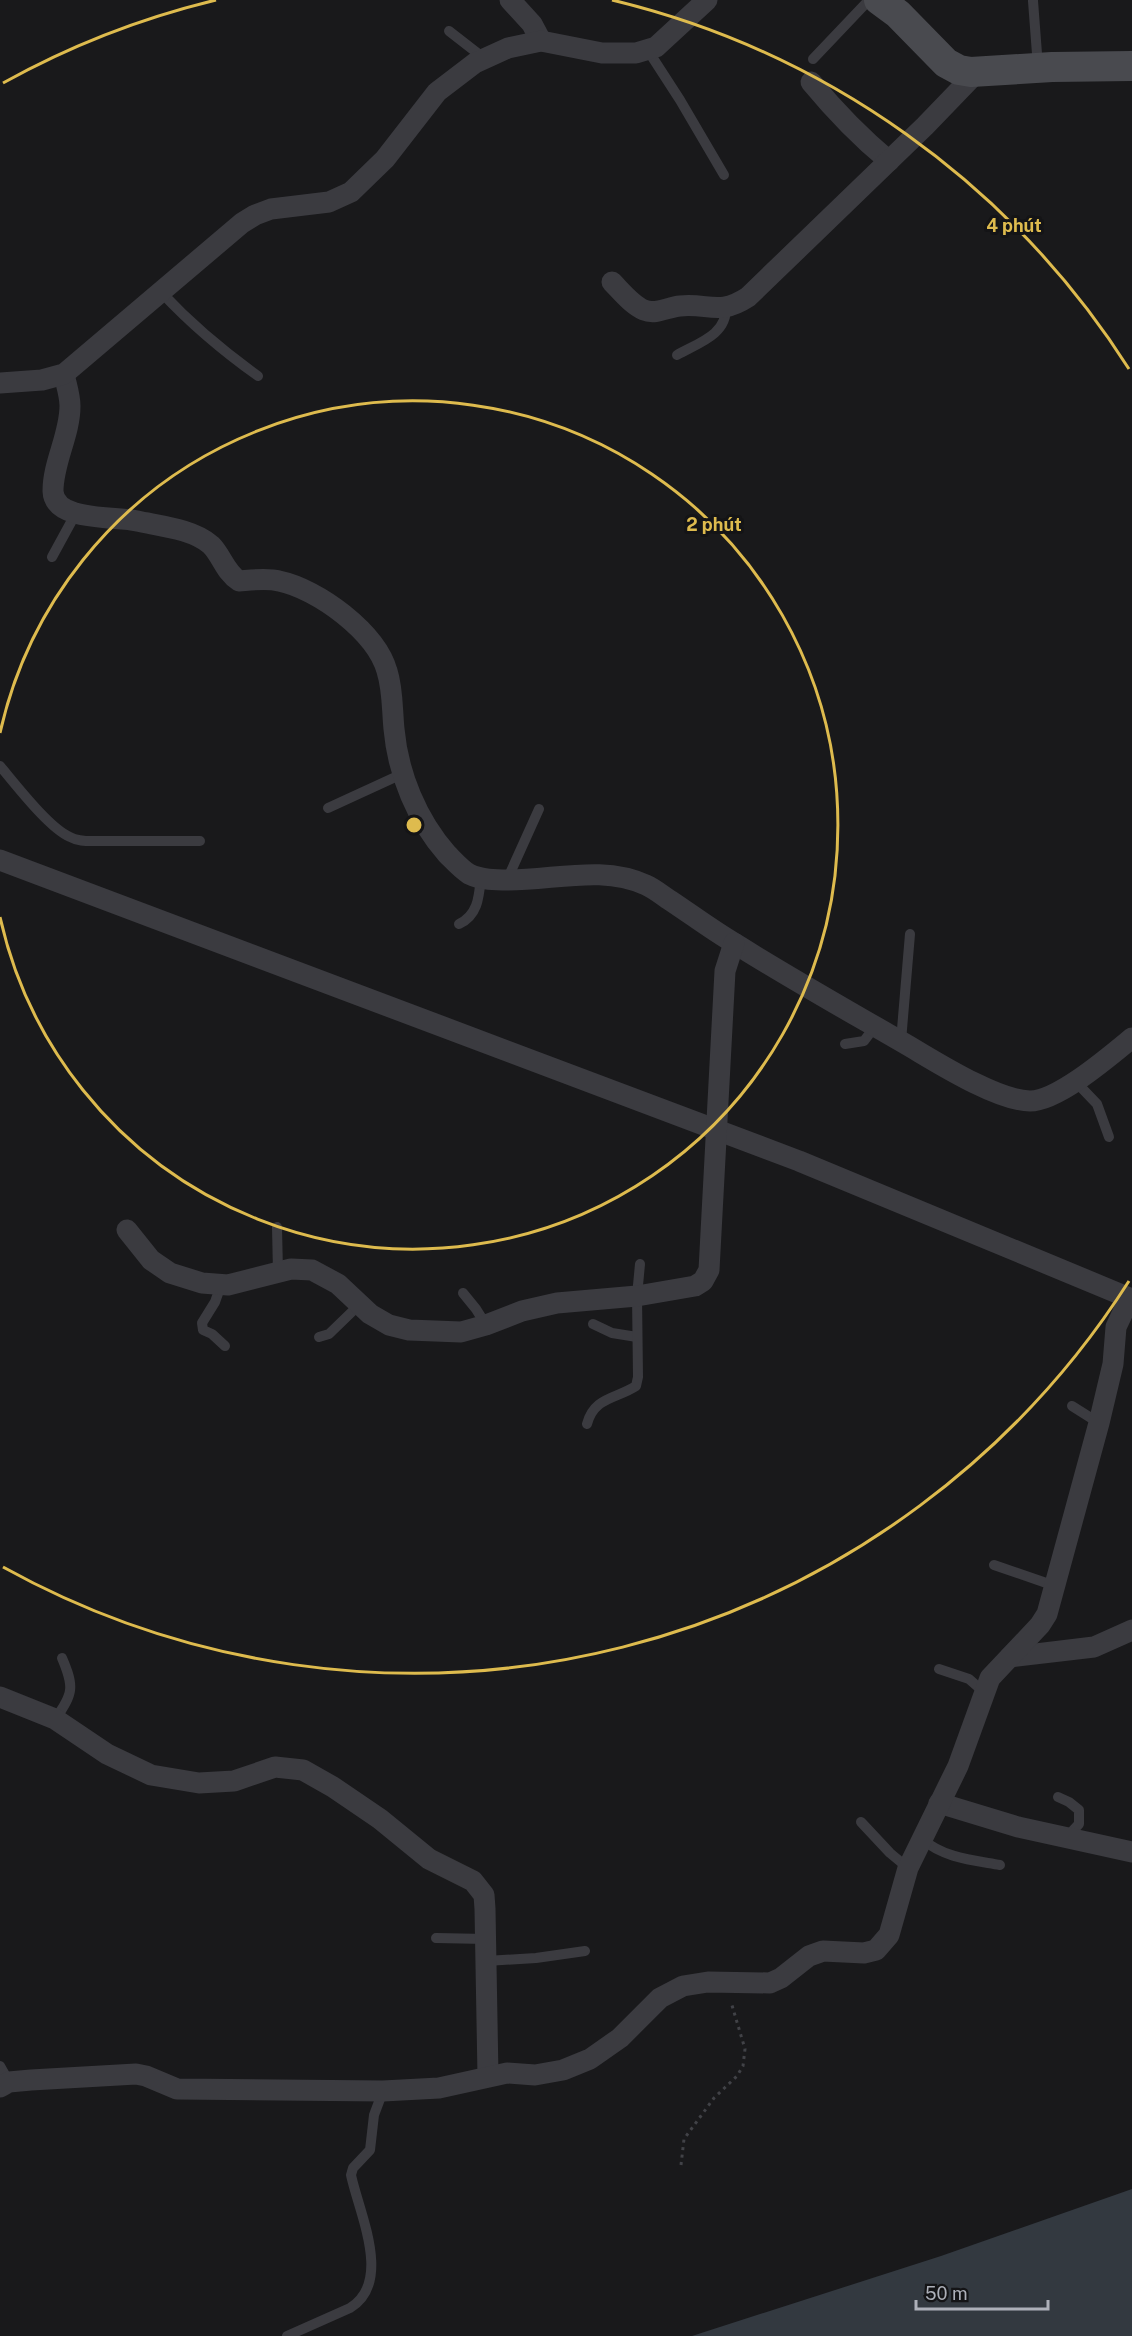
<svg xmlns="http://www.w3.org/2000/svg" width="1132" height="2336" font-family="'Public Sans',sans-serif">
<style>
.water{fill:#333940}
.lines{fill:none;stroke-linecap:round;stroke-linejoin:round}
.path{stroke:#414247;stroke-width:3;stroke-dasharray:3 4.5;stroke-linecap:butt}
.lane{stroke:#3b3b40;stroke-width:10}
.street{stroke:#3b3b40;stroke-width:21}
.secondary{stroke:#494a4f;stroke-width:30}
.ring{fill:none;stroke:#debb4e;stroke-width:3}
.centre{fill:#debb4e;stroke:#141416;stroke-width:3}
.ring-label{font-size:18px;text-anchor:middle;font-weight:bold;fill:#debb4e;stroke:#141416;stroke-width:6;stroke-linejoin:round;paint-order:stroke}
</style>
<rect width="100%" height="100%" fill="#19191b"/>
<path class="water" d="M1132,2189V2336H692L941,2256Z"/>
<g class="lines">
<path class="path" d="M681,2165L684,2139L714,2098L737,2076L743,2066L745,2049L731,2002"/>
<g class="lane">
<path d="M1033,1L1038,67"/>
<path d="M449,31L485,59"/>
<path d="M647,49L680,100L724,175"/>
<path d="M813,59L869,0"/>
<path d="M162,293C191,324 223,351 258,376"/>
<path d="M677,355C698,343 727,335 726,307"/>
<path d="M52,557L76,513"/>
<path d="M0,766C16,785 49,828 70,837C77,841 85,841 93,841H200"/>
<path d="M328,808L402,774"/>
<path d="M507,880L539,809"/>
<path d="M459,924C478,915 479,897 481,877"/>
<path d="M901,1041L910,934"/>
<path d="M845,1044L864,1041L870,1033V1024"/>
<path d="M1075,1081L1097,1104L1109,1137"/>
<path d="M277,1227L278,1272"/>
<path d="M221,1285L215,1302L202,1323L203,1330L212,1334L225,1346"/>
<path d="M463,1293L476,1309L486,1325"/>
<path d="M593,1324L612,1333L637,1337"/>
<path d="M319,1337L329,1334L360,1304"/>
<path d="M1072,1406L1099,1423"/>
<path d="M587,1424C594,1397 616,1399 636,1386L638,1377L637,1296L640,1264"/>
<path d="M994,1565L1055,1586"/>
<path d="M939,1669L969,1679L985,1693"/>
<path d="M55,1719C74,1694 74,1686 62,1658"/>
<path d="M1058,1797L1069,1802L1079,1810V1824L1066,1838"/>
<path d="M861,1822L890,1853L908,1868"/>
<path d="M922,1839C944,1858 972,1860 1000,1865"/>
<path d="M436,1938L486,1939"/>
<path d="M486,1961L536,1958L585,1951"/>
<path d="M0,2066L9,2082"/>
<path d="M287,2336L350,2308C393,2282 359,2213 351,2175L353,2168L370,2150L374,2115L383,2091"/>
</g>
<g class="street">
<path d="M510,0L532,24L541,41"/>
<path d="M811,82C835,111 860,137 889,161"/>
<path d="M612,282C621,291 632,305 644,310C656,315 668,307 680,306C709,303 719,316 748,297L925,126L978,71"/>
<path d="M64,374C66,384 70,395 70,406C70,435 53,462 53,491C54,522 116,516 137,521C160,526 193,529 211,545C222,556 225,572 239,581C252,580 267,578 279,581C318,589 376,632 387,671C393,690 392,709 394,729C398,774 417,820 447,854C454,861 461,869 469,874C481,880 496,880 509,880C555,880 603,865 646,885C655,889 663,896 671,901C692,915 712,930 734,943C793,980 854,1014 914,1049C941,1065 999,1101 1030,1101C1058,1101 1110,1056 1132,1038"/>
<path d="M0,383L42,380L64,374L242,223L255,215L271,209L329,202L351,192L385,159L437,92L475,63L508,48L541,41L602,53H636L656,47L707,0"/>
<path d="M0,860L799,1161L1132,1299"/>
<path d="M127,1230L151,1260L170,1273L202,1283L228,1285L291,1269L312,1270L338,1284L370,1314L389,1325L409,1330L461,1332L486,1325L522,1311L557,1303L637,1296L695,1286L703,1281L709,1270L725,971L734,943"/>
<path d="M1010,1657L1094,1647L1132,1630"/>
<path d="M0,1697L55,1719L107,1754L151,1775L199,1783L234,1781L275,1767L303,1770L333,1787L380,1819L429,1859L473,1881L484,1895L485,1909L488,2076"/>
<path d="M939,1803L1018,1827L1132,1852"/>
<path d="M0,2087L9,2082L31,2080L136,2074L146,2076L177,2089L383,2091L439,2088L507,2073L535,2075L563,2070L590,2059L620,2038L660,1998L683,1986L708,1982L770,1983L781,1978L809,1956L823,1951L864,1953L876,1950L889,1935L908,1868L958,1766L990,1678L1040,1625L1047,1614L1099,1423L1113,1364L1116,1327L1124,1310L1132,1301"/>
</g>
<path class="secondary" d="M879,0L898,14L946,63L959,70L971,72L1052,67L1132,66"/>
</g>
<g class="ring">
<path d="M0 733A424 424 0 1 1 0 917"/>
<path d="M1129 1281A848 848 0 0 1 3 1567M3 83A848 848 0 0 1 216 0M612 0A848 848 0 0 1 1129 369"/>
</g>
<circle cx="414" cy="825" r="9" class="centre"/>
<g class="ring-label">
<text x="1014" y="232">4 phút</text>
<text x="714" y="531">2 phút</text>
</g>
<path d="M916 2300v9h132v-9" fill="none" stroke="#adb0b9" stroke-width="3"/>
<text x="925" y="2300" font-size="18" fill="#adb0b9" stroke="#141416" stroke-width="4.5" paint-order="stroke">50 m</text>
</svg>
